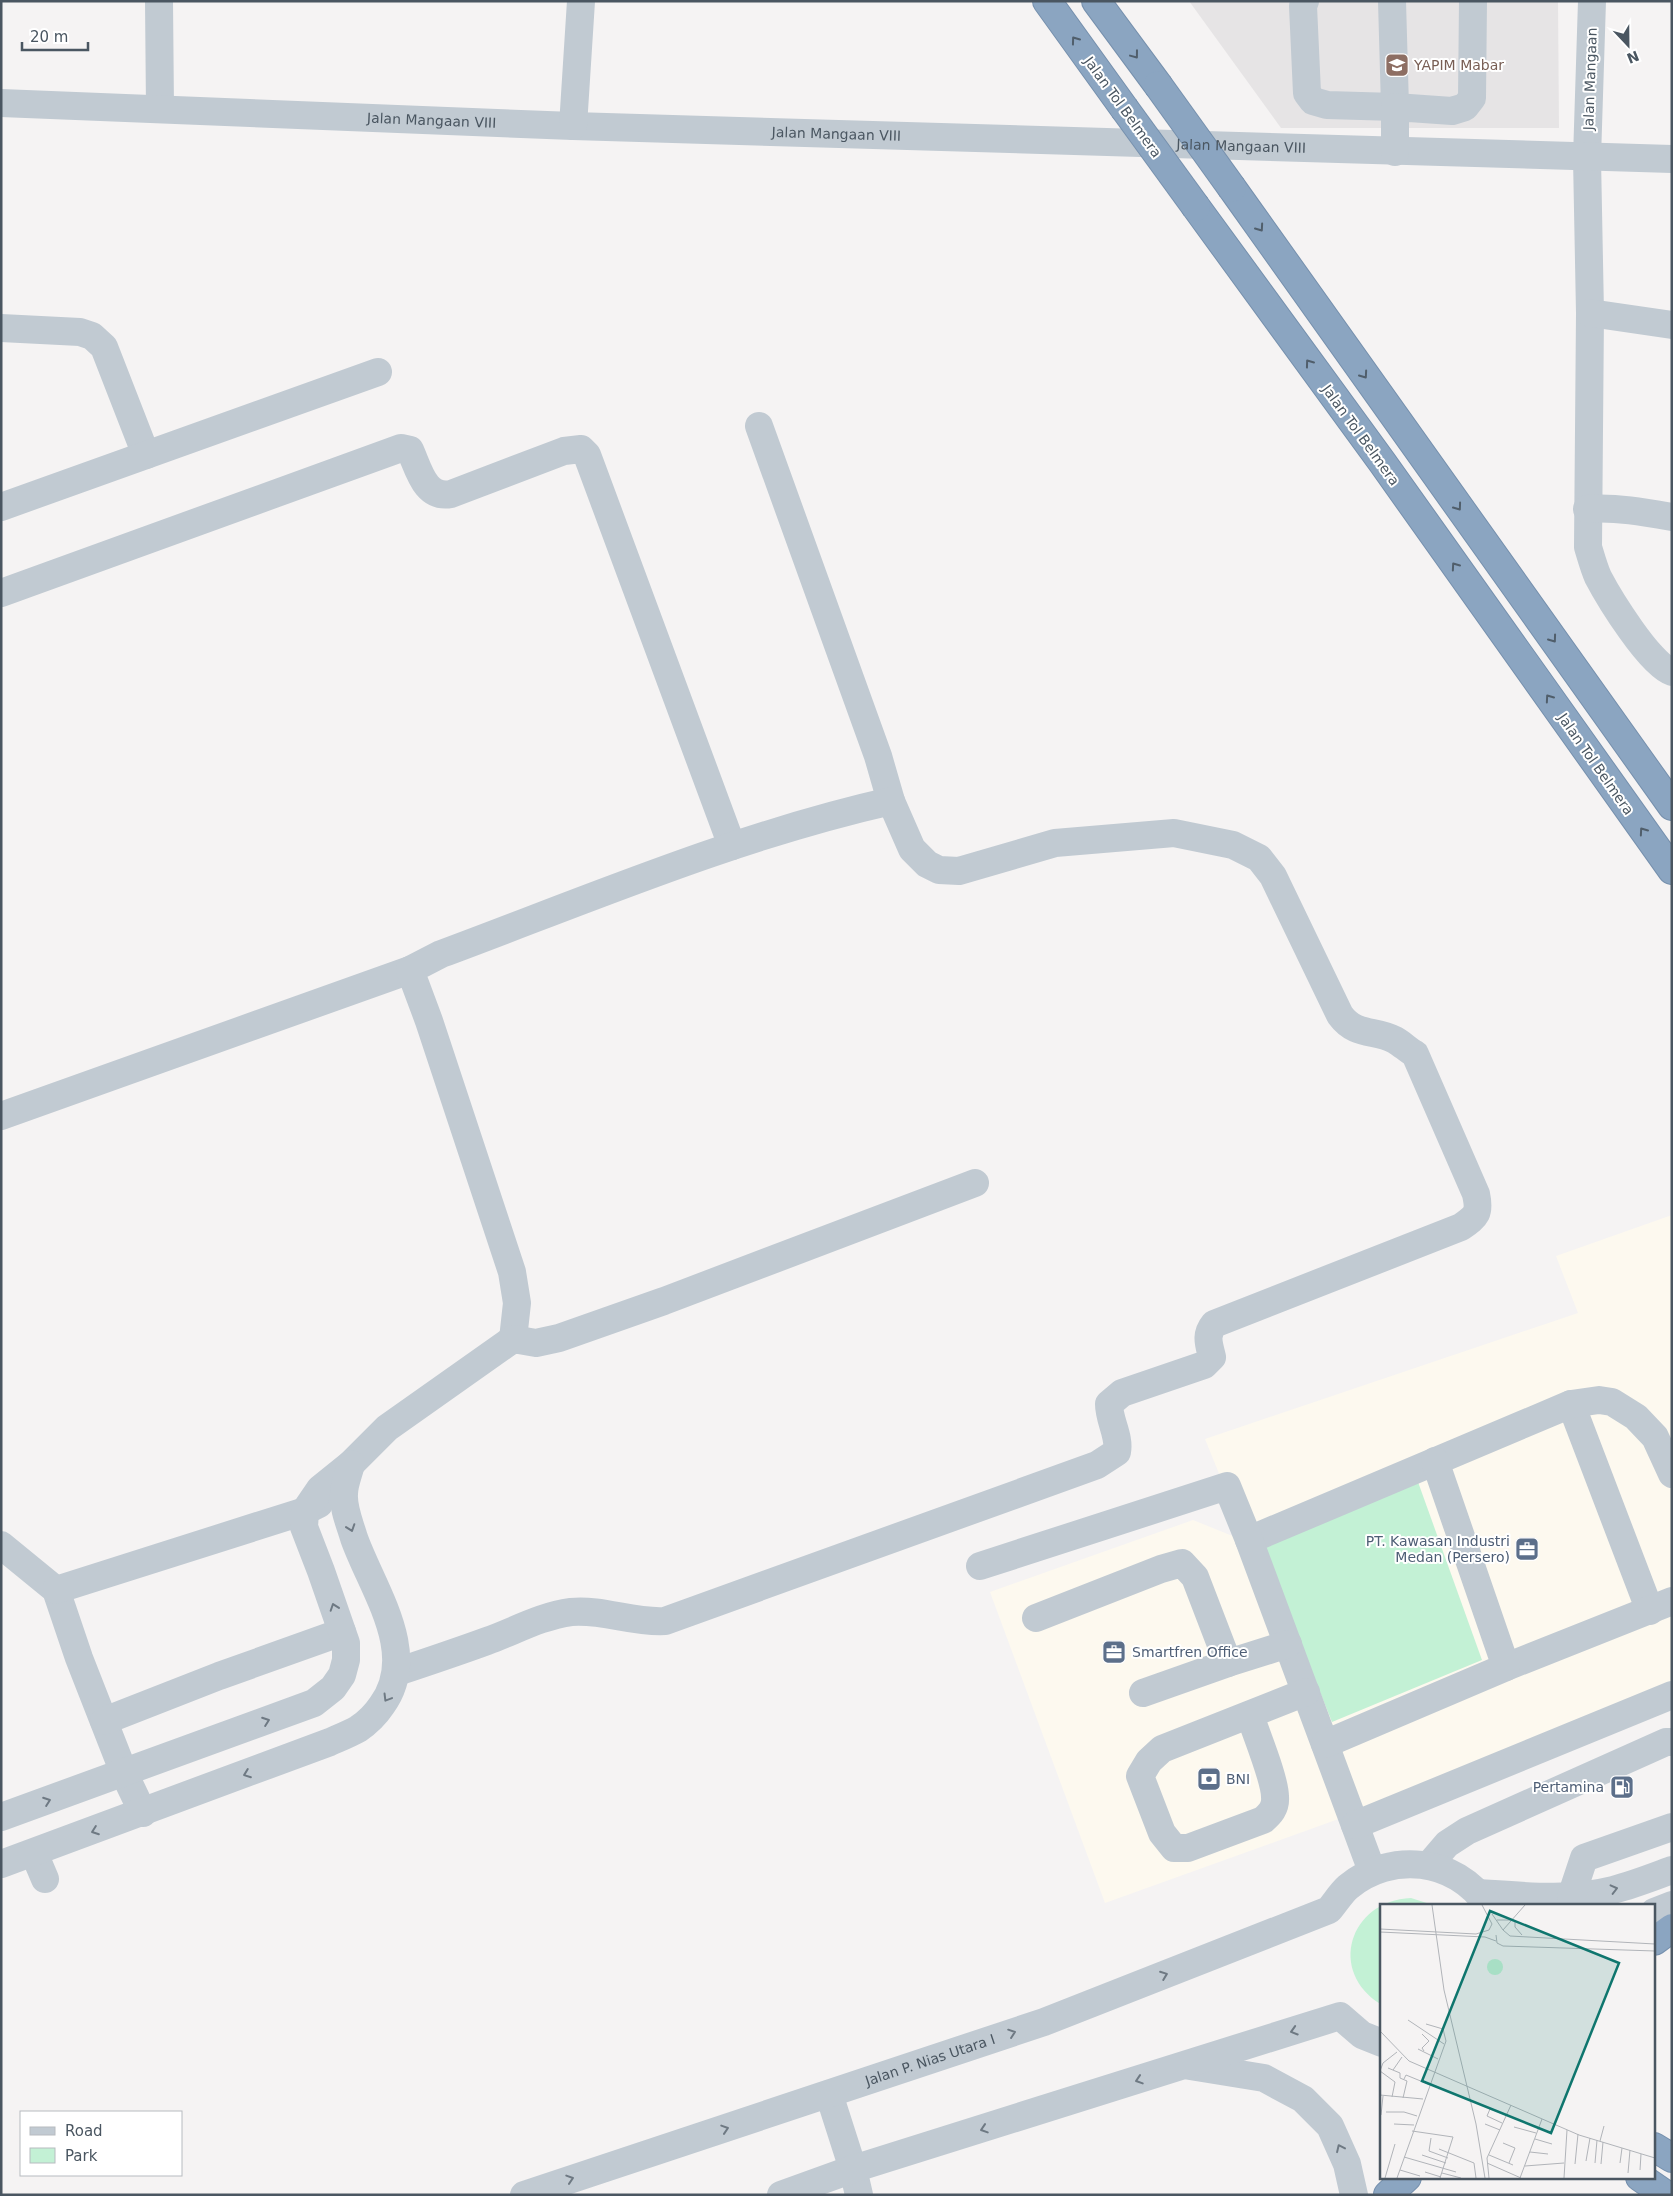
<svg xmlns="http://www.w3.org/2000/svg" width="1673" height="2196" font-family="'DejaVu Sans',sans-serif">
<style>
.commercial{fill:#fdf9ef}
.education{fill:#e6e4e5}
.green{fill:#c3f1d5}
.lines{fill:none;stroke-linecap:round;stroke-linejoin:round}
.highway-casing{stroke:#7690ad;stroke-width:30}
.minor{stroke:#c1cad2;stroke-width:28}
.highway{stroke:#8ba5c1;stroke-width:28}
.highway-bridge-casing{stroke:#7690ad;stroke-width:30;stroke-linecap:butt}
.highway-bridge{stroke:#8ba5c1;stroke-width:28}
.oneway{stroke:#505e6b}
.oneway2{stroke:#6e7983}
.labels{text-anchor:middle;stroke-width:4;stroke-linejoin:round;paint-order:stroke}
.education-label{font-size:14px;fill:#785e54;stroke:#fff;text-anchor:start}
.street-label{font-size:14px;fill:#4a5661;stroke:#fff}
.service-label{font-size:14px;fill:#4e5e75;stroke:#fff;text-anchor:end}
.inset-road{fill:none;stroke:#b1b4b9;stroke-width:1}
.view{fill:#0f766e;fill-opacity:0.15;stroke:#0f766e;stroke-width:2.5}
.inset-edge{fill:none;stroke:#4a5661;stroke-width:2.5}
</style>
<rect width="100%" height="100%" fill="#f5f3f3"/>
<g class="commercial">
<path d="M1672,1215V1709L1356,1811L1205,1439L1578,1313L1556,1256Z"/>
<path d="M1193,1520L1235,1537L1344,1817L1105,1903L990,1592Z"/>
</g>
<path class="education" d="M1189,1H1558L1559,128H1281Z"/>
<g class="green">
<path d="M1418,1482L1482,1660L1332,1722L1260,1542Z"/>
<path d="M1411,1898L1433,1905H1382V2005C1327,1972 1349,1901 1411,1898Z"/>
</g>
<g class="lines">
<g class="highway-casing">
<g id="highway">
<path d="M1047,1L1124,108"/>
<path d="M1096,1L1158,85"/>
<path d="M1232,188L1672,806"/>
<path d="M1196,207L1382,462L1672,870"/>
<path d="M1654,1941L1672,1928"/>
<path d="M1654,2147L1672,2158"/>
<path d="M1640,2177L1666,2195"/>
<path d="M1388,2195L1407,2177"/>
</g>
</g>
<g class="minor">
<path d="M159,1L160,109"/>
<path d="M1305,1L1303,6L1307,93L1313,101L1327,105L1395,107L1392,1"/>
<path d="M1592,1L1587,158L1590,313L1588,547C1591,557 1594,568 1598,577C1609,598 1650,665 1672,672"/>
<path id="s1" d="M1,103L573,126L1672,159"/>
<path d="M573,126L581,1"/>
<path d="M1395,152V107L1452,111L1465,107L1472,98L1473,1"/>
<path d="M1590,313L1672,325"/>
<path d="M1,328L80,332L92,336L104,347L146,455"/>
<path d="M759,426L878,756L891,801"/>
<path d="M1,507L378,372"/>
<path d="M1587,509C1616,507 1644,512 1672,517"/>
<path d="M1,593L401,448L410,450C419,470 425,499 451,494L564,451L581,449L587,455L590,463L732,846"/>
<path d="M1,1116L410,970"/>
<path d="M1571,1404L1650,1611"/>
<path d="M1249,1540L1571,1404L1599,1400L1612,1402L1636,1417L1655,1437L1672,1474"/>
<path d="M1,1545L56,1590L79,1658L124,1773L143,1813"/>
<path d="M980,1566L1227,1486L1249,1540L1372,1871"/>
<path d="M56,1590L305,1511L319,1504"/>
<path d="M1036,1618L1161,1569L1182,1563L1195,1577L1228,1663L1288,1644"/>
<path d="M1506,1667L1672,1601"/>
<path d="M397,1672C427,1662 457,1652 487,1641C515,1631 541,1616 571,1612C603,1609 633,1623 665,1621L1097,1465L1117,1452C1120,1436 1109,1421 1109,1404L1122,1393L1204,1365L1212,1357C1209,1344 1205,1335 1214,1324L1461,1227C1477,1216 1480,1213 1476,1194L1415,1054C1408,1050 1402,1044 1395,1040C1375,1029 1356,1037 1340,1015L1273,876L1259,858L1233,845L1174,833L1055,843L959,871L939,870L927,864L912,849L891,801C736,836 589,899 441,954L410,970L429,1021L512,1272L517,1303L513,1339"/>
<path d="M1143,1693L1228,1663"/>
<path d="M1250,1715C1256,1734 1275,1779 1275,1797C1276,1808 1270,1814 1263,1820L1188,1848H1174L1162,1833L1140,1776L1149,1761L1162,1749L1306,1692"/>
<path d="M104,1721L219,1676L342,1632"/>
<path d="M1325,1744L1506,1667L1435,1461"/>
<path d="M1,1817L314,1703L333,1688L342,1675L346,1660V1643L321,1571L304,1527L305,1511L320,1489L351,1464L387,1428L513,1339L536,1343L559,1338L664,1301L975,1183"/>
<path d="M1355,1825L1672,1695"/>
<path d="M34,1853L45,1879"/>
<path d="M1,1864L330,1742C339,1738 349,1734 358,1729C367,1723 376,1714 382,1705C420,1653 372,1589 354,1538C350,1524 343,1509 344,1494C344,1484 349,1473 351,1464"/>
<path d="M1429,1865L1447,1844L1467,1831L1666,1742H1672"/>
<path d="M1479,1893C1524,1896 1569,1901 1613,1890C1633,1885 1653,1877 1672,1870"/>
<path d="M1571,1897L1584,1858L1672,1827"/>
<path d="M1654,1912L1672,1905"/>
<path d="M1190,2066L1264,2078L1303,2099L1330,2126L1347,2164L1354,2195"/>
<path d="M829,2094L853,2169L859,2195"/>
<path id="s2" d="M524,2195L1044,2022L1329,1910C1335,1903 1341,1893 1348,1887C1391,1851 1455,1858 1487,1905"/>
<path d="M781,2195L853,2169L1340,2016L1362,2035L1382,2043"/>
</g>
<use href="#highway" class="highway"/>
<g class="highway-bridge-casing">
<g id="highway-bridge">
<path d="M1158,85L1232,188"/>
<path d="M1124,108L1196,207"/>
</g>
</g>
<use href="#highway-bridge" class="highway-bridge"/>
</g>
<defs><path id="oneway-chevron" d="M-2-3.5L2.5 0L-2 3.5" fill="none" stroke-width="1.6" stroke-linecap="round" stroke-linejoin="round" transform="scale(1.25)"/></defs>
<g class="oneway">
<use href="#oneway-chevron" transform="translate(1075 40) rotate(-126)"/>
<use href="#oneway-chevron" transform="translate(1135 55) rotate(53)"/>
<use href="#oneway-chevron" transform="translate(1260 228) rotate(55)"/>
<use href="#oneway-chevron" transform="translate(1309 363) rotate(-126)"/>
<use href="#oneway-chevron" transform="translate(1364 375) rotate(55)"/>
<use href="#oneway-chevron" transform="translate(1458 507) rotate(54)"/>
<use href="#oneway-chevron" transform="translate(1455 566) rotate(-125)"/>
<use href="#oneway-chevron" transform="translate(1553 639) rotate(54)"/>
<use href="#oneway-chevron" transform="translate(1549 698) rotate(-125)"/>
<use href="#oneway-chevron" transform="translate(1643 831) rotate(-125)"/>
</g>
<g class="oneway2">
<use href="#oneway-chevron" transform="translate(351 1528) rotate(71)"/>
<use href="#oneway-chevron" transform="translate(334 1607) rotate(-109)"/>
<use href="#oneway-chevron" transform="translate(387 1698) rotate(121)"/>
<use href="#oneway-chevron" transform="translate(266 1721) rotate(-20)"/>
<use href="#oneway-chevron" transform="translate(247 1774) rotate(159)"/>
<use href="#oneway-chevron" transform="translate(47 1801) rotate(-20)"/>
<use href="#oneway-chevron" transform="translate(95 1831) rotate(160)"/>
<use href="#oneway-chevron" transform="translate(1614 1889) rotate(-14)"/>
<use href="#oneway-chevron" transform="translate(1164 1975) rotate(-21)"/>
<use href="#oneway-chevron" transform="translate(1294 2031) rotate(163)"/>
<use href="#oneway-chevron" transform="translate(1012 2033) rotate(-19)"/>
<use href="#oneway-chevron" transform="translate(1139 2080) rotate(162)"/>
<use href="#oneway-chevron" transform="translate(725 2129) rotate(-18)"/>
<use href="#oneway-chevron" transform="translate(984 2129) rotate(162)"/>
<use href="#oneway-chevron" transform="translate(1340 2148) rotate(-115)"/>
<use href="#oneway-chevron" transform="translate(570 2179) rotate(-18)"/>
</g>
<defs>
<g id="school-square" transform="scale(1.25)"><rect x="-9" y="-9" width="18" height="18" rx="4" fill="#8d6e63" stroke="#fff"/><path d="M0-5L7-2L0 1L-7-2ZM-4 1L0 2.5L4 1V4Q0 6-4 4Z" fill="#fff"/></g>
<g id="office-square" transform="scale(1.25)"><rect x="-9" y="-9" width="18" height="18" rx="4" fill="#5c6f8a" stroke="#fff"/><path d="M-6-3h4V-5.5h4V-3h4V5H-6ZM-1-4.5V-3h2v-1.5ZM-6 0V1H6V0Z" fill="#fff"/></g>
<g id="bank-square" transform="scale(1.25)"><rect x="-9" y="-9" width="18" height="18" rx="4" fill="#5c6f8a" stroke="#fff"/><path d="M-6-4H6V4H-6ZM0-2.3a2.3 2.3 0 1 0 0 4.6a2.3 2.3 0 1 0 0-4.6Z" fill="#fff"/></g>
<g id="fuel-square" transform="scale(1.25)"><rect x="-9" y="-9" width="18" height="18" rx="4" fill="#5c6f8a" stroke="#fff"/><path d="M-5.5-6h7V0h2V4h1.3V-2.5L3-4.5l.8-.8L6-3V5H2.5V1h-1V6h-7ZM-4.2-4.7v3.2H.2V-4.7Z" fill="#fff"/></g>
</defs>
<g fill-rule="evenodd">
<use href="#school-square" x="1397" y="65"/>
<use href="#office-square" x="1527" y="1549"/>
<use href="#office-square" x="1114" y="1652"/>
<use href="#bank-square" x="1209" y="1779"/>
<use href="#fuel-square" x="1622" y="1787"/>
</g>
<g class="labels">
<g class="education-label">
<text x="1414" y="70">YAPIM Mabar</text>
</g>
<g class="street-label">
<text transform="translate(1590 79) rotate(-88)" y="5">Jalan Mangaan</text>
<text transform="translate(1123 107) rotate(54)" y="5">Jalan Tol Belmera</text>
<text dy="5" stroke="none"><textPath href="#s1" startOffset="431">Jalan Mangaan VIII</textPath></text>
<text dy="5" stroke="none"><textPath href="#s1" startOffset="836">Jalan Mangaan VIII</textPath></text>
<text dy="5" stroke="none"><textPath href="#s1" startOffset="1241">Jalan Mangaan VIII</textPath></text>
<text transform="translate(1361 435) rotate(54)" y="5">Jalan Tol Belmera</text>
<text transform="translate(1596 764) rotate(55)" y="5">Jalan Tol Belmera</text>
<text dy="5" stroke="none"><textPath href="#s2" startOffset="428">Jalan P. Nias Utara I</textPath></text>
</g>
<g class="service-label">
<text x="1510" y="1546">PT. Kawasan Industri<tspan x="1510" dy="16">Medan (Persero)</tspan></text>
<text x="1132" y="1657" text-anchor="start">Smartfren Office</text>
<text x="1226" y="1784" text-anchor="start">BNI</text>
<text x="1604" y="1792">Pertamina</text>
</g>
</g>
<g transform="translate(1380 1904)">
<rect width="275" height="275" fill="#f5f3f3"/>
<path d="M107 63a8 8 0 1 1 16 0a8 8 0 1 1-16 0Z" fill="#c3f1d5"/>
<path class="inset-road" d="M52,1L64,86L96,220L105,274M112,10L123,26M117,16H133M135,16V23L142,31M0,25L96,30M123,26L130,32L275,40M123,26L145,1M0,28L105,33L116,37M96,30L109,26L112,20L102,1M116,31L117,39L123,42L275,47M28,116L64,140M0,127L29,157L199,231L275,254M42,130L49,137L42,144L44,147M38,145L58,155M8,164L20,169V174L27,177L23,194M13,166L22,153M24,175L26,171L48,180M0,191L43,195M12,193L15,178L0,167L3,159L17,148M110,205L107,212L122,219M6,208H24L37,212M1,211L3,192M14,220L34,221M105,220L120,226M134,223L156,229M32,227L73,233L60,274M51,234L49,247L68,254M155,235L172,240M220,237L224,222M123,239L135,244L129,259M59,245L94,259L96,274M150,248L168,250M42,251L66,259M109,251L133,261M24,253L76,268M206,257L210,234M107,259L141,274M215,259L217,236M240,259L242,244M195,260L198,230M221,260L223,238M145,262L184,259M20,266L40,272M260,266L261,250M45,268L61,273M62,269L81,274M248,269L250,246M5,274L15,240M17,274L66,137L63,125L46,120M109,274L107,254L131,201M140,274L162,215M184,274L187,226"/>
<path class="view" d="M110,7L239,59L171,229L42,177Z"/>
<rect width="275" height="275" class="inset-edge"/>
</g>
<rect width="1673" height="2196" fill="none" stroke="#4a5661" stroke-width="5"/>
<rect x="20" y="2111" width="162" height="65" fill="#ffffff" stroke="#b7bbc0"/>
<rect x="30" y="2127" width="25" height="8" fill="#c1cad2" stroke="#b7bbc0"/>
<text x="65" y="2136" font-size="15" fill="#4a5661">Road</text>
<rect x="30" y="2148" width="25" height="15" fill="#c3f1d5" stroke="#b7bbc0"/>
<text x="65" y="2161" font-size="15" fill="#4a5661">Park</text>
<g transform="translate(1628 45) rotate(158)" stroke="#ffffff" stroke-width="4" paint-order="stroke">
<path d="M0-4L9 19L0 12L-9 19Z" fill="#4a5661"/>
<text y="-8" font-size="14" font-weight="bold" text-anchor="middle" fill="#4a5661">N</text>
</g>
<path d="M22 42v8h66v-8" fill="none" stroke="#4a5661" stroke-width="2.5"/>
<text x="30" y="42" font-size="15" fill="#4a5661" stroke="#ffffff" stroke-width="4" paint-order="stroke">20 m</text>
</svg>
